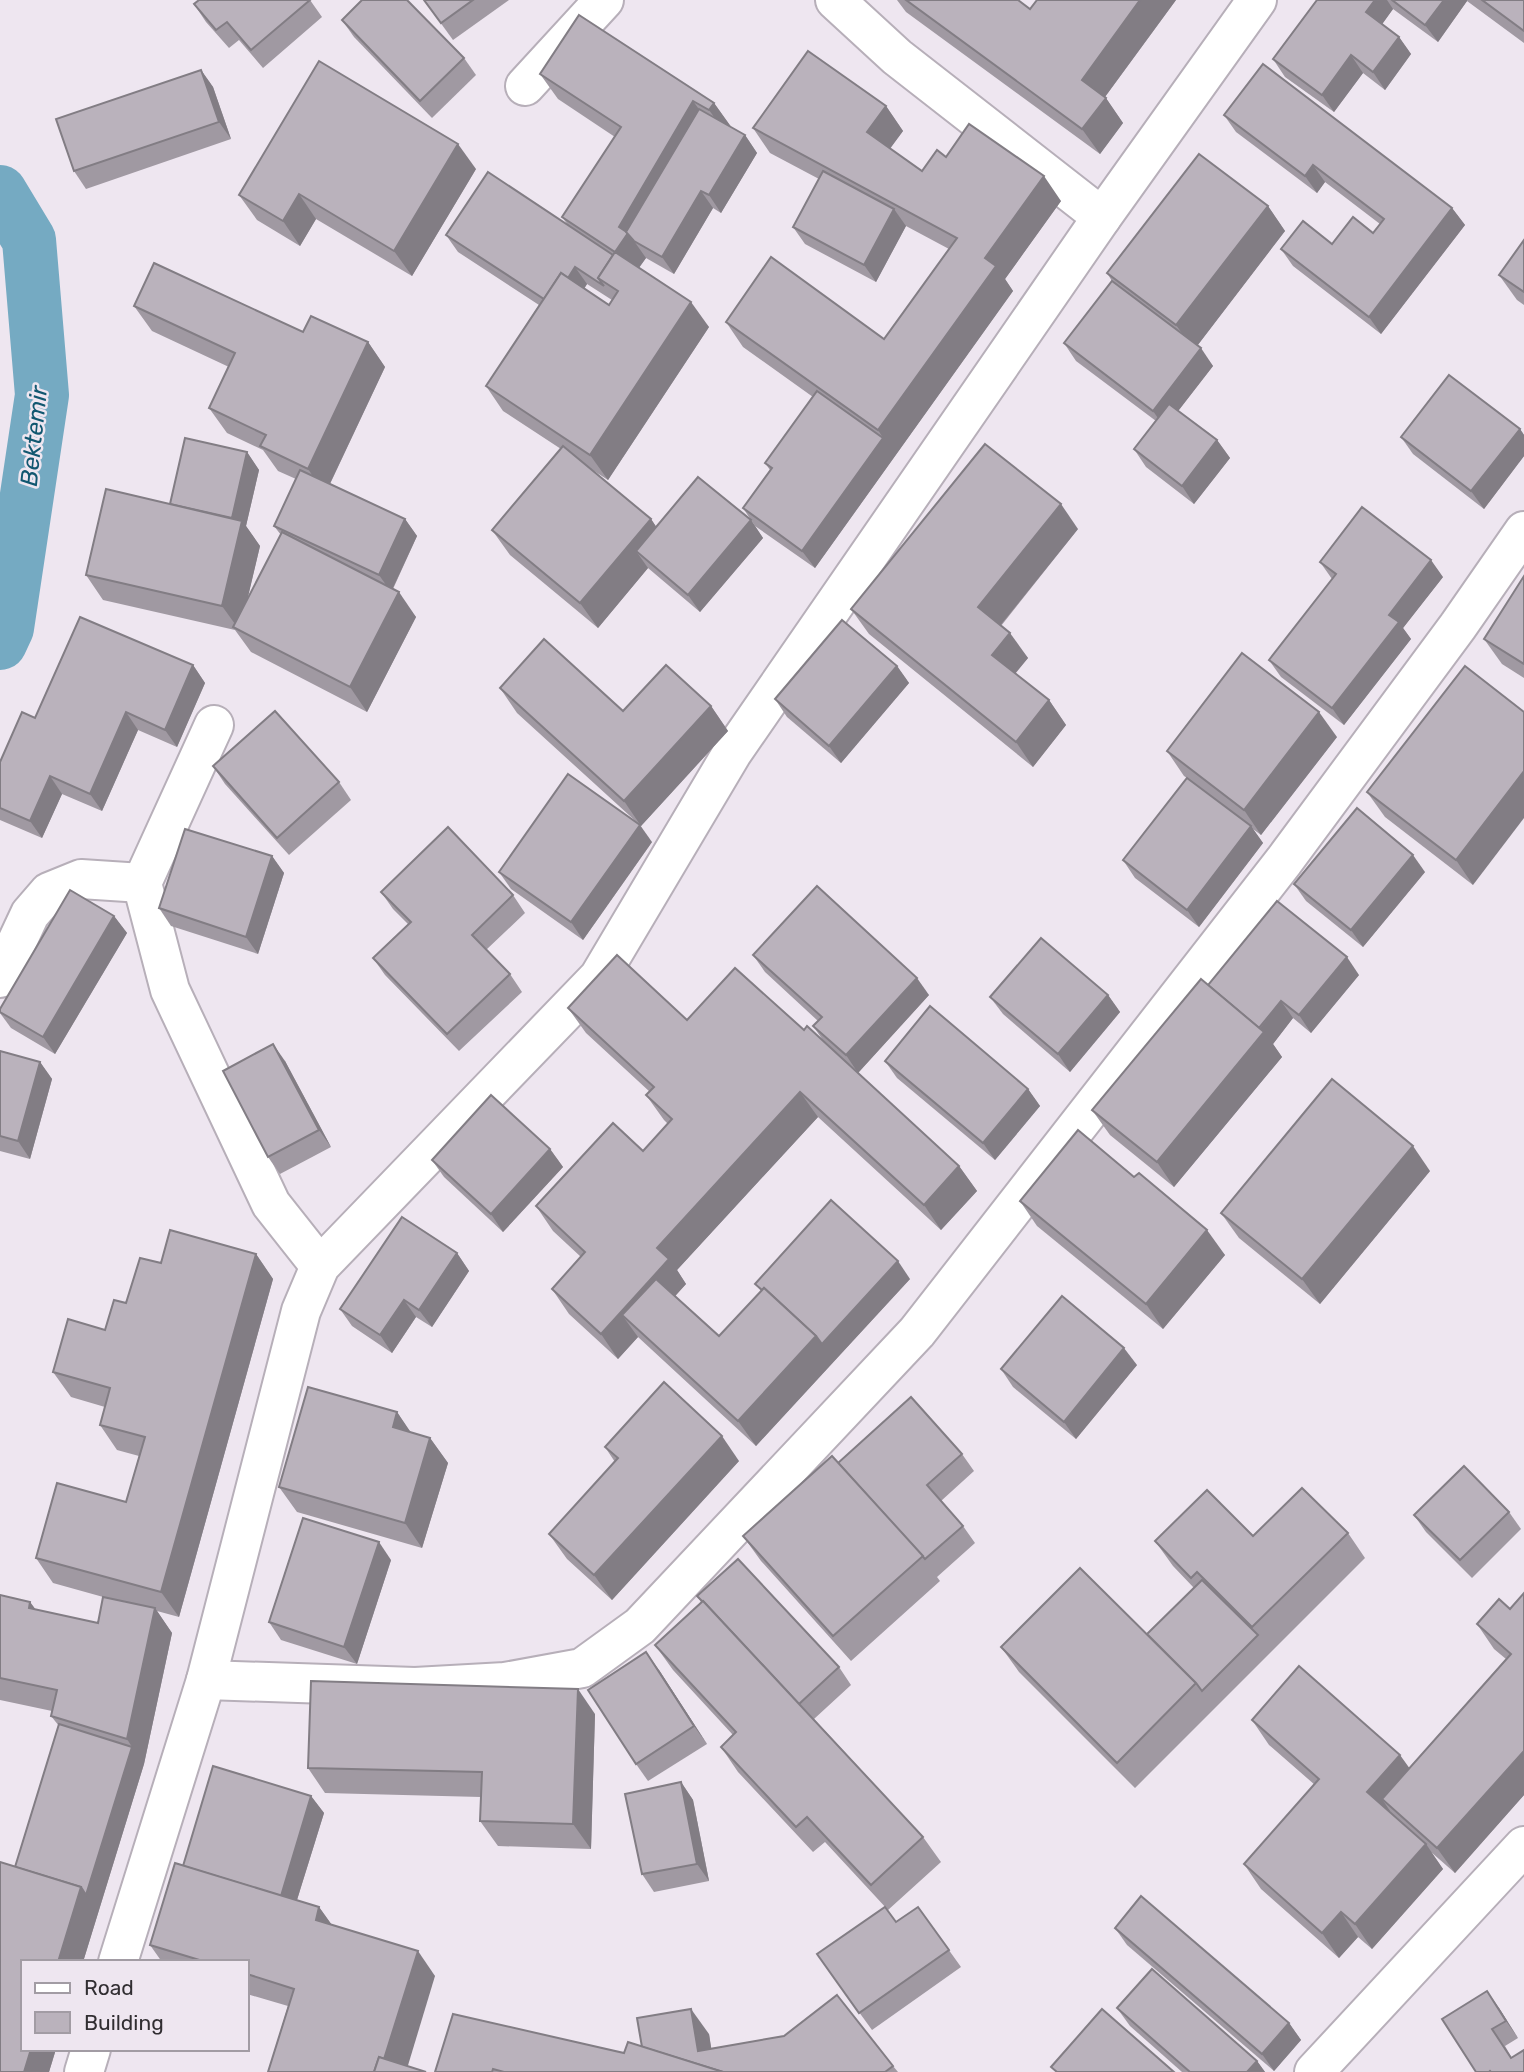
<svg xmlns="http://www.w3.org/2000/svg" width="1524" height="2072" font-family="Rubik,sans-serif">
<style>
.lines{fill:none;stroke-linecap:round;stroke-linejoin:round}
.canal{stroke:#75aac2;stroke-width:54}
.street-casing{stroke:#b7afb9;stroke-width:42}
.street{stroke:#fff;stroke-width:38}
.wall{fill:#a099a2;fill-rule:evenodd}
.shaded-wall{fill:#827d84}
.building{fill:#bab2bc;stroke:#827d84;stroke-width:2}
.labels{text-anchor:middle;stroke-width:5;stroke-linejoin:round;paint-order:stroke}
.water-label{font-size:24px;font-style:italic;fill:#115770;stroke:#eee6f0}
</style>
<rect width="100%" height="100%" fill="#eee6f0"/>
<g class="lines">
<path class="canal" d="M0,192L29,240L42,395L7,628L0,643"/>
<g class="street-casing">
<g id="street">
<path d="M835,0L897,57L1102,217"/>
<path d="M525,86L604,0"/>
<path d="M214,725L142,883L170,990L271,1204L320,1266"/>
<path d="M0,978L30,914L49,892L81,879L142,883"/>
<path d="M206,1680L415,1687L505,1682L582,1668L640,1626L917,1332L1284,861L1458,626L1524,531"/>
<path d="M118,1962L206,1680L301,1311L320,1266L599,977L732,753L1102,217L1257,0"/>
<path d="M84,2072L91,2049"/>
<path d="M1314,2072L1524,1846"/>
</g>
</g>
<use href="#street" class="street"/>
</g>
<g class="wall">
<path d="M310,0L322,17L263,68L239,40L229,48L206,22L194,4Z"/>
<path d="M424,0H509L453,40Z"/>
<path d="M897,0H1018L1030,9L1176,0L1105,97L1123,123L1100,154L906,12Z"/>
<path d="M1317,0H1524V43L1467,1L1438,42L1393,9L1382,24L1399,37L1411,54L1385,90L1363,73L1334,112L1285,77L1273,59Z"/>
<path d="M342,20L464,58L476,75L432,118L354,37Z"/>
<path d="M201,70L213,87L231,139L86,189L74,171Z"/>
<path d="M540,74L714,103L731,127L745,135L757,153L721,213L713,208L674,274L646,258L639,268L709,327L608,480L588,467L651,519L656,527L751,520L763,538L700,612L648,568L598,628L510,555L492,530L561,449L503,411L486,386L539,305L458,252L446,235L568,225L562,217L615,137L558,99ZM587,284L612,300L609,305L584,289Z"/>
<path d="M886,106L903,131L890,148L922,171L946,157L1061,201L1005,279L1013,291L815,568L755,526L743,508L770,470L765,463L813,397L743,347L726,322L884,339L949,249L906,226L876,282L805,244L793,227L819,179L770,153L753,128Z"/>
<path d="M1224,115L1452,208L1465,225L1381,334L1293,266L1281,249L1332,244L1373,233L1380,224L1325,182L1317,193L1236,132Z"/>
<path d="M476,169L412,276L316,219L300,246L257,220L239,195Z"/>
<path d="M1268,206L1285,231L1197,346L1213,366L1178,411L1217,440L1230,458L1194,504L1146,467L1134,449L1156,421L1076,361L1064,343L1112,281L1107,273Z"/>
<path d="M1524,240V305L1517,300L1499,275Z"/>
<path d="M134,306L368,342L385,367L330,484L405,519L417,536L393,589L416,617L367,712L251,652L235,630L103,600L86,575L170,504L247,452L259,470L246,526L260,546L247,600L281,535L274,526L296,479L278,471L263,450L227,433L209,408L229,367L152,331Z"/>
<path d="M1520,429L1524,435V456L1484,509L1413,454L1401,437Z"/>
<path d="M1078,529L1001,626L1028,658L1015,673L1049,700L1066,725L1033,767L869,634L851,609Z"/>
<path d="M1320,562L1443,577L1403,628L1411,639L1344,725L1281,677L1269,660L1332,579Z"/>
<path d="M1524,576V678L1502,664L1484,639Z"/>
<path d="M193,665L205,683L177,747L138,730L102,811L62,794L42,838L0,820V762L35,718Z"/>
<path d="M897,666L909,683L841,763L787,717L775,699Z"/>
<path d="M1465,666L1473,885L1385,817L1367,792Z"/>
<path d="M500,688L623,711L711,706L728,731L641,826L517,713Z"/>
<path d="M1337,737L1261,835L1253,829L1263,843L1199,927L1135,878L1123,860L1187,778L1184,776L1167,751Z"/>
<path d="M213,766L339,782L351,800L289,855L225,784Z"/>
<path d="M652,842L583,940L511,889L499,872Z"/>
<path d="M272,856L284,873L258,954L171,926L159,908Z"/>
<path d="M1425,872L1363,947L1306,901L1294,884Z"/>
<path d="M381,892L513,895L525,913L486,950L510,974L522,992L459,1051L385,975L373,958L408,924L393,909Z"/>
<path d="M114,916L127,933L55,1054L11,1028L0,1013V1009Z"/>
<path d="M753,955L929,995L858,1073L825,1043L813,1026L818,1021L765,972Z"/>
<path d="M1359,975L1311,1033L1293,1018L1273,1044L1282,1057L1174,1187L1110,1135L1092,1110L1208,985Z"/>
<path d="M1108,995L1120,1012L1070,1072L1003,1014L990,997Z"/>
<path d="M568,1008L804,1030L959,1166L977,1191L941,1230L818,1117L677,1270L686,1284L675,1296L719,1336L761,1291L755,1284L910,1279L756,1446L638,1337L618,1359L569,1314L552,1289L581,1257L553,1231L536,1206L643,1151L668,1124L664,1120L646,1095L650,1092L586,1033Z"/>
<path d="M0,1051L40,1062L52,1079L30,1159L0,1151Z"/>
<path d="M285,1061L331,1147L280,1174L268,1157Z"/>
<path d="M885,1061L1028,1089L1040,1106L995,1160L897,1078Z"/>
<path d="M550,1149L563,1167L503,1232L444,1177L432,1160Z"/>
<path d="M1430,1171L1320,1304L1239,1238L1221,1213Z"/>
<path d="M1134,1177L1225,1255L1163,1329L1037,1226L1020,1201Z"/>
<path d="M457,1253L469,1271L432,1327L416,1317L392,1353L352,1326L340,1309Z"/>
<path d="M256,1254L273,1279L179,1617L157,1611L172,1633L144,1764L83,1962H23V2049H56L49,2072H0L15,1867L59,1726L51,1716L52,1711L0,1700V1595L30,1602L36,1610L98,1623L114,1600L53,1583L36,1558L126,1502L139,1456L117,1450L100,1425L105,1407L71,1397L53,1372L105,1330L126,1303L161,1263Z"/>
<path d="M1137,1365L1076,1439L1013,1387L1001,1369Z"/>
<path d="M397,1412L410,1432L430,1438L448,1463L422,1548L297,1512L279,1487Z"/>
<path d="M605,1447L739,1461L612,1600L567,1559L549,1534L615,1462Z"/>
<path d="M962,1454L974,1471L941,1501L963,1526L975,1543L937,1577L940,1581L851,1661L761,1561L743,1536L838,1463Z"/>
<path d="M1509,1512L1521,1529L1472,1578L1426,1532L1414,1515Z"/>
<path d="M1348,1533L1365,1558L1135,1788L1019,1672L1001,1647L1147,1634L1194,1588L1173,1566L1155,1541L1253,1536Z"/>
<path d="M391,1560L357,1664L281,1640L269,1622Z"/>
<path d="M697,1596L839,1667L851,1685L814,1719L923,1837L941,1862L888,1910L825,1842L813,1852L738,1772L721,1747L733,1735L673,1670L655,1645L701,1602Z"/>
<path d="M1510,1609L1524,1795L1455,1873L1431,1852L1443,1869L1372,1949L1358,1937L1339,1958L1261,1889L1244,1864L1315,1785L1269,1745L1252,1720L1409,1768L1506,1659L1494,1649L1477,1624Z"/>
<path d="M659,1670L707,1744L648,1781L636,1764Z"/>
<path d="M595,1714L591,1849L498,1846L480,1821L481,1797L325,1793L308,1768Z"/>
<path d="M681,1782L693,1800L709,1881L654,1892L642,1874Z"/>
<path d="M311,1796L324,1813L297,1900L319,1907L331,1924L435,1976L268,2072L288,2006L247,1994V1962H162L150,1945L183,1866Z"/>
<path d="M918,1907L961,1967L872,2030L817,1954L896,1922Z"/>
<path d="M1115,1928L1289,2023L1301,2040L1274,2071L1127,1945Z"/>
<path d="M1117,2008L1257,2061L1265,2072H1182L1130,2026Z"/>
<path d="M1499,2008L1518,2038L1505,2046L1512,2058L1524,2072H1476Z"/>
<path d="M709,2034L711,2048L893,2066L898,2072H435L624,2053L642,2047Z"/>
</g>
<g class="shaded-wall">
<path d="M1140,0H1176L1099,105L1082,80Z"/>
<path d="M1375,0H1387L1393,9L1378,30L1366,12Z"/>
<path d="M1444,0H1467V1L1438,42L1425,25Z"/>
<path d="M1399,37L1411,54L1385,90L1373,72Z"/>
<path d="M1351,55L1363,73L1334,112L1322,95Z"/>
<path d="M201,70L213,87L231,139L219,122Z"/>
<path d="M1106,98L1123,123L1100,154L1082,129Z"/>
<path d="M693,101L711,126L634,241L646,258L632,277L618,291L615,252L619,227Z"/>
<path d="M714,103L732,128L727,135L709,110Z"/>
<path d="M886,106L903,131L884,157L867,132Z"/>
<path d="M745,135L757,153L721,213L709,195Z"/>
<path d="M458,144L476,169L412,276L394,251Z"/>
<path d="M1313,165L1325,182L1317,193L1305,176Z"/>
<path d="M1044,176L1061,201L1005,279L1013,291L815,568L802,551L883,438L878,430L985,258Z"/>
<path d="M701,191L713,208L674,274L662,257Z"/>
<path d="M299,194L316,219L300,246L283,221Z"/>
<path d="M1268,206L1285,231L1194,350L1176,325Z"/>
<path d="M1452,208L1465,225L1381,334L1369,317Z"/>
<path d="M894,209L906,226L876,282L864,265Z"/>
<path d="M575,267L587,284L563,321L551,303Z"/>
<path d="M691,302L709,327L608,480L590,455Z"/>
<path d="M368,342L385,367L325,494L308,469Z"/>
<path d="M1201,348L1213,366L1165,428L1153,411Z"/>
<path d="M1520,429L1524,435V456L1484,509L1471,491Z"/>
<path d="M1217,440L1230,458L1194,504L1182,486Z"/>
<path d="M247,452L259,470L246,526L260,546L240,631L222,606L230,524Z"/>
<path d="M1061,504L1078,529L995,632L978,607Z"/>
<path d="M405,519L417,536L391,592L379,575Z"/>
<path d="M651,519L668,544L636,551L648,568L598,628L580,603Z"/>
<path d="M751,520L763,538L700,612L688,595Z"/>
<path d="M1431,560L1443,577L1403,628L1411,639L1344,725L1332,708L1389,615Z"/>
<path d="M399,592L416,617L367,712L350,687Z"/>
<path d="M1010,633L1028,658L1010,680L992,655Z"/>
<path d="M193,665L205,683L177,747L165,730Z"/>
<path d="M897,666L909,683L841,763L829,746Z"/>
<path d="M1049,700L1066,725L1033,767L1016,742Z"/>
<path d="M711,706L728,731L641,826L624,801Z"/>
<path d="M126,712L138,730L102,811L90,794Z"/>
<path d="M1319,712L1337,737L1261,835L1244,810Z"/>
<path d="M1524,771V818L1473,885L1456,860Z"/>
<path d="M50,776L62,794L42,838L30,821Z"/>
<path d="M640,825L652,842L583,940L571,922Z"/>
<path d="M1251,826L1263,843L1199,927L1187,910Z"/>
<path d="M1413,855L1425,872L1363,947L1351,930Z"/>
<path d="M272,856L284,873L258,954L246,937Z"/>
<path d="M114,916L127,933L55,1054L43,1037Z"/>
<path d="M1347,957L1359,975L1311,1033L1299,1015Z"/>
<path d="M917,978L929,995L858,1073L846,1055Z"/>
<path d="M1108,995L1120,1012L1070,1072L1058,1054Z"/>
<path d="M1281,1001L1293,1018L1273,1044L1282,1057L1174,1187L1157,1162Z"/>
<path d="M273,1044L285,1061L331,1147L319,1130Z"/>
<path d="M40,1062L52,1079L30,1159L18,1141Z"/>
<path d="M1028,1089L1040,1106L995,1160L983,1143Z"/>
<path d="M800,1092L818,1117L677,1270L686,1284L642,1333L622,1315L638,1337L618,1359L601,1334L657,1248Z"/>
<path d="M1413,1146L1430,1171L1320,1304L1302,1279Z"/>
<path d="M550,1149L563,1167L503,1232L491,1214Z"/>
<path d="M959,1166L977,1191L941,1230L924,1205Z"/>
<path d="M1207,1230L1225,1255L1163,1329L1146,1304Z"/>
<path d="M457,1253L469,1271L432,1327L419,1310Z"/>
<path d="M256,1254L273,1279L179,1617L161,1592Z"/>
<path d="M898,1261L910,1279L756,1446L738,1421L816,1336Z"/>
<path d="M404,1300L416,1317L392,1353L380,1335Z"/>
<path d="M1124,1348L1137,1365L1076,1439L1064,1422Z"/>
<path d="M397,1412L414,1437L393,1427Z"/>
<path d="M722,1436L739,1461L612,1600L594,1575Z"/>
<path d="M430,1438L448,1463L422,1548L405,1523Z"/>
<path d="M379,1542L391,1560L357,1664L344,1647Z"/>
<path d="M30,1602L48,1627L29,1608Z"/>
<path d="M155,1608L172,1633L144,1764L83,1962H58L81,1887L132,1747L127,1739Z"/>
<path d="M646,1652L659,1670L707,1744L694,1726Z"/>
<path d="M578,1689L595,1714L591,1849L573,1824Z"/>
<path d="M1524,1751V1795L1455,1873L1437,1848Z"/>
<path d="M1400,1755L1418,1780L1382,1799L1390,1811L1384,1817L1367,1792Z"/>
<path d="M681,1782L693,1800L709,1881L697,1864Z"/>
<path d="M311,1796L324,1813L291,1919L279,1902Z"/>
<path d="M1426,1844L1443,1869L1372,1949L1355,1924Z"/>
<path d="M319,1907L337,1932L316,1920Z"/>
<path d="M1341,1912L1358,1937L1339,1958L1322,1933Z"/>
<path d="M418,1951L435,1976L406,2072H380Z"/>
<path d="M1487,1991L1499,2008L1518,2038L1506,2021Z"/>
<path d="M691,2009L709,2034L715,2072L698,2051Z"/>
<path d="M1289,2023L1301,2040L1274,2071L1262,2054Z"/>
<path d="M31,2049H56L49,2072H24Z"/>
<path d="M1257,2061L1265,2072H1247Z"/>
</g>
<g class="building">
<path d="M199,0H310L251,50L227,22L216,30L194,4Z"/>
<path d="M362,0H407L464,58L420,101L342,20Z"/>
<path d="M424,0H473L441,23Z"/>
<path d="M906,0H1018L1030,9L1037,0H1140L1082,80L1106,98L1082,129Z"/>
<path d="M1317,0H1375L1366,12L1399,37L1373,72L1351,55L1322,95L1273,59Z"/>
<path d="M1392,0H1444L1425,25Z"/>
<path d="M1482,0H1524V31Z"/>
<path d="M579,15L714,103L709,110L693,101L619,227L628,233L615,252L562,217L621,127L540,74Z"/>
<path d="M808,51L886,106L867,132L922,171L937,150L946,157L969,124L1044,176L985,258L996,266L878,430L726,322L771,257L884,339L957,238L753,128Z"/>
<path d="M319,61L458,144L394,251L299,194L283,221L239,195Z"/>
<path d="M1263,64L1452,208L1369,317L1281,249L1303,221L1332,244L1353,217L1373,233L1384,219L1313,165L1305,176L1224,115Z"/>
<path d="M201,70L219,122L74,171L56,119Z"/>
<path d="M699,109L745,135L709,195L701,191L662,257L634,241L626,232Z"/>
<path d="M1199,154L1268,206L1176,325L1107,273Z"/>
<path d="M823,171L894,209L864,265L793,227Z"/>
<path d="M488,172L613,255L598,278L604,286L575,267L568,278L561,273L544,299L446,235Z"/>
<path d="M1524,240V292L1499,275Z"/>
<path d="M615,252L691,302L590,455L486,386L561,273L609,305L618,291L598,278Z"/>
<path d="M154,263L303,332L311,316L368,342L308,469L260,446L266,435L209,408L235,353L134,306Z"/>
<path d="M1112,281L1201,348L1153,411L1064,343Z"/>
<path d="M1449,375L1520,429L1471,491L1401,437Z"/>
<path d="M817,391L883,438L802,551L743,508L772,468L765,463Z"/>
<path d="M1169,404L1217,440L1182,486L1134,449Z"/>
<path d="M185,438L247,452L232,518L170,504Z"/>
<path d="M985,444L1061,504L978,607L1010,633L992,655L1049,700L1016,742L851,609Z"/>
<path d="M563,446L651,519L580,603L492,530Z"/>
<path d="M300,470L405,519L379,575L274,526Z"/>
<path d="M698,477L751,520L688,595L636,551Z"/>
<path d="M106,489L242,521L222,606L86,575Z"/>
<path d="M1362,507L1431,560L1389,615L1399,622L1332,708L1269,660L1336,574L1320,562Z"/>
<path d="M282,532L399,592L350,687L233,627Z"/>
<path d="M1524,576V664L1484,639Z"/>
<path d="M80,617L193,665L165,730L126,712L90,794L50,776L30,821L0,808V762L22,712L35,718Z"/>
<path d="M842,620L897,666L829,746L775,699Z"/>
<path d="M544,639L623,711L666,665L711,706L624,801L500,688Z"/>
<path d="M1242,653L1319,712L1244,810L1167,751Z"/>
<path d="M1465,666L1524,712V771L1456,860L1367,792Z"/>
<path d="M275,711L339,782L277,838L213,766Z"/>
<path d="M568,774L640,825L571,922L499,872Z"/>
<path d="M1187,778L1251,826L1187,910L1123,860Z"/>
<path d="M1357,808L1413,855L1351,930L1294,884Z"/>
<path d="M448,827L513,895L472,935L510,974L447,1034L373,958L411,922L381,892Z"/>
<path d="M185,829L272,856L246,937L159,908Z"/>
<path d="M817,886L917,978L846,1055L813,1026L822,1017L753,955Z"/>
<path d="M70,890L114,916L43,1037L0,1012V1009Z"/>
<path d="M1277,901L1347,957L1299,1015L1281,1001L1259,1028L1208,985Z"/>
<path d="M1041,938L1108,995L1058,1054L990,997Z"/>
<path d="M617,955L687,1020L735,968L804,1030L807,1026L959,1166L924,1205L800,1092L657,1248L669,1259L601,1334L552,1289L585,1252L536,1206L613,1123L643,1151L672,1119L646,1095L654,1087L568,1008Z"/>
<path d="M1201,979L1264,1032L1157,1162L1092,1110Z"/>
<path d="M930,1006L1028,1089L983,1143L885,1061Z"/>
<path d="M273,1044L319,1130L268,1157L223,1071Z"/>
<path d="M0,1051L40,1062L18,1141L0,1136Z"/>
<path d="M1332,1079L1413,1146L1302,1279L1221,1213Z"/>
<path d="M491,1095L550,1149L491,1214L432,1160Z"/>
<path d="M1078,1130L1134,1177L1139,1173L1207,1230L1146,1304L1020,1201Z"/>
<path d="M831,1200L898,1261L822,1344L816,1336L764,1288L762,1290L755,1284Z"/>
<path d="M402,1217L457,1253L419,1310L404,1300L380,1335L340,1309Z"/>
<path d="M170,1230L256,1254L161,1592L36,1558L57,1483L126,1502L145,1437L100,1425L110,1388L53,1372L68,1319L105,1330L114,1300L126,1303L140,1258L161,1263Z"/>
<path d="M656,1279L719,1336L764,1288L816,1336L738,1421L622,1315Z"/>
<path d="M1062,1296L1124,1348L1064,1422L1001,1369Z"/>
<path d="M664,1382L722,1436L594,1575L549,1534L618,1458L605,1447Z"/>
<path d="M308,1387L397,1412L393,1427L430,1438L405,1523L279,1487Z"/>
<path d="M911,1397L962,1454L927,1485L963,1526L925,1559L838,1463Z"/>
<path d="M832,1456L923,1556L833,1636L743,1536Z"/>
<path d="M1464,1466L1509,1512L1460,1560L1414,1515Z"/>
<path d="M1302,1488L1348,1533L1252,1627L1197,1572L1191,1578L1155,1541L1207,1490L1253,1536Z"/>
<path d="M303,1518L379,1542L344,1647L269,1622Z"/>
<path d="M738,1559L839,1667L799,1704L703,1601H702L697,1596Z"/>
<path d="M1080,1568L1196,1683L1117,1763L1001,1647Z"/>
<path d="M1202,1580L1258,1635L1202,1691L1196,1683L1147,1634Z"/>
<path d="M1524,1593V1751L1437,1848L1382,1799L1511,1654L1477,1624L1499,1599L1510,1609Z"/>
<path d="M0,1595L30,1602L29,1608L98,1623L103,1597L155,1608L127,1739L51,1716L57,1690L0,1678Z"/>
<path d="M703,1601L923,1837L871,1885L807,1817L796,1827L721,1747L736,1732L655,1645Z"/>
<path d="M646,1652L694,1726L636,1764L588,1690Z"/>
<path d="M1299,1666L1400,1755L1367,1792L1426,1844L1355,1924L1341,1912L1322,1933L1244,1864L1319,1779L1252,1720Z"/>
<path d="M311,1681L578,1689L573,1824L480,1821L482,1772L308,1768Z"/>
<path d="M59,1724L132,1747L86,1895L81,1887L15,1867Z"/>
<path d="M213,1766L311,1796L281,1896L183,1866Z"/>
<path d="M681,1782L697,1864L642,1874L625,1794Z"/>
<path d="M0,1862L81,1887L58,1962H23V2049H31L24,2072H0Z"/>
<path d="M175,1863L319,1907L316,1920L418,1951L384,2059L379,2057L374,2072H268L294,1989L247,1974V1962H206L150,1945Z"/>
<path d="M1141,1896L1289,2023L1262,2054L1115,1928Z"/>
<path d="M885,1907L896,1922L918,1907L949,1950L859,2013L817,1954Z"/>
<path d="M1152,1969L1257,2061L1247,2072H1190L1117,2008Z"/>
<path d="M1487,1991L1506,2021L1492,2029L1511,2058L1524,2050V2072H1491L1490,2071L1489,2072H1476L1442,2019Z"/>
<path d="M837,1995L893,2066L885,2072H723L642,2047L637,2018L691,2009L698,2051L784,2036Z"/>
<path d="M1102,2009L1174,2072H1057L1051,2067Z"/>
<path d="M453,2014L624,2053L628,2042L723,2072H504L493,2069L492,2072H435Z"/>
<path d="M379,2057L426,2072H374Z"/>
</g>
<g class="labels">
<g class="water-label">
<text transform="translate(34 436) rotate(-84)" y="8">Bektemir</text>
</g>
</g>
<rect x="21" y="1960" width="228" height="91" fill="#eee6f0" stroke="#a29ca4" stroke-width="2"/>
<rect x="35" y="1983" width="35" height="10" fill="#ffffff" stroke="#a29ca4" stroke-width="2"/>
<text x="84" y="1995" font-size="21" fill="#312e32">Road</text>
<rect x="35" y="2012" width="35" height="21" fill="#bab2bc" stroke="#a29ca4" stroke-width="2"/>
<text x="84" y="2030" font-size="21" fill="#312e32">Building</text>
</svg>
